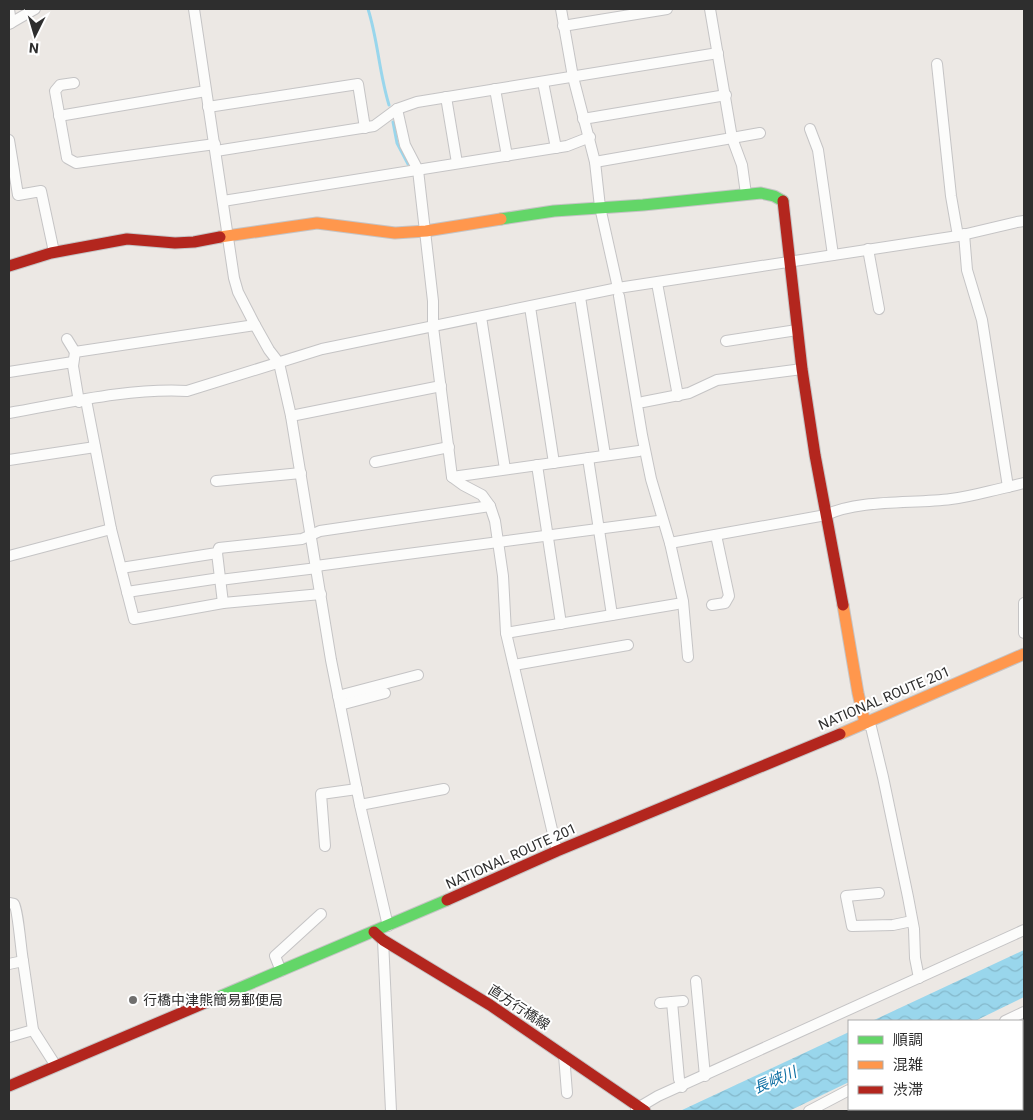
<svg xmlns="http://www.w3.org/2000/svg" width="1033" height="1120" font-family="Roboto,'Noto Sans JP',sans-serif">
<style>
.water{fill:url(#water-waves)}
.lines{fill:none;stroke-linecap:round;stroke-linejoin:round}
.stream{stroke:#99d6ec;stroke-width:3}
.street-casing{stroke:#c5c4c5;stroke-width:12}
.fast-casing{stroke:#c5c4c5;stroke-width:13}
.slow-casing{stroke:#c5c4c5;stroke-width:13}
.jam-casing{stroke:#c5c4c5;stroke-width:13}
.street{stroke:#fcfcfb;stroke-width:10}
.fast{stroke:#63d668;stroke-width:11}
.slow{stroke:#ff974d;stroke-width:11}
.jam{stroke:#b3261e;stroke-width:11}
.poi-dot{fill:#706f6e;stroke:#fff;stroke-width:2}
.labels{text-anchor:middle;stroke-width:4;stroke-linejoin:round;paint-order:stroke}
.street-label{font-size:14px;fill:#2e2e2e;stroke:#fff}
.poi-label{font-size:14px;fill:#2e2e2e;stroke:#fff;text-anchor:start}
.water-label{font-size:15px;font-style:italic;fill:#0d6fa3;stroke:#fff}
</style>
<defs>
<pattern id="water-waves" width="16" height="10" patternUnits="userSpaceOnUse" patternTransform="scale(1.25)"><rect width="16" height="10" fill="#99d6ec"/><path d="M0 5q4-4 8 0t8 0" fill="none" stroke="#84b8cb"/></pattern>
</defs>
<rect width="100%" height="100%" fill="#ece8e4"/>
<g class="water">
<path d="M1024,950V997L975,1021H872Z"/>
<path d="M849,1032V1082L789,1111H680Z"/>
</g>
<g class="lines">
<g class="stream">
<path d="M368,9C378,40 379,73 389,105"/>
<path d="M393,122L397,143L408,164"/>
</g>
<g class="street-casing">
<g id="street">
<path d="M9,9L11,23"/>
<path d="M194,9L234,278L238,292L255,325L269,350L279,363L291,416L331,660L360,805L388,926"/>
<path d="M561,9L573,77L595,162L600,207L618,288"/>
<path d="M9,24L35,9"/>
<path d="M563,26L667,9"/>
<path d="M937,64L951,196L958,236"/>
<path d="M543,82L556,148"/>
<path d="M74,83L60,85L55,91L67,158L76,163L215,144"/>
<path d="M495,89L507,156"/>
<path d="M446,97L457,163"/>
<path d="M208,107L358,84L365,128"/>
<path d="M397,109L405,145L418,170L433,301V327L452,477L463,485L482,495L490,506L495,521L503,576L506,633L557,851"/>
<path d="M59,116L206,91"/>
<path d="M583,119L726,95"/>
<path d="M810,129L818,150L833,255"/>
<path d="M9,140L18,195L41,191L54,252"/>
<path d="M216,151L374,126L397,109L417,102L718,53"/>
<path d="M595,162L732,138L710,9"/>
<path d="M746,194L742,165L732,138L760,133"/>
<path d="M223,201L567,146L590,137"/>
<path d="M964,234L967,270L982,320L1008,487L1024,483"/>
<path d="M868,249L879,309"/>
<path d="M657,283L678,396"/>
<path d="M619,296L642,435L651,479L670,543L683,601L688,657"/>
<path d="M580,297L605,455"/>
<path d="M530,307L554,463"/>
<path d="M481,317L505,469"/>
<path d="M67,339L75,352"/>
<path d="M726,341L797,330"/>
<path d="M9,372L73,362"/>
<path d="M86,400L111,529L134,619L223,603L321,594"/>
<path d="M79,402L73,366L75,352L255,325"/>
<path d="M643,402L689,393L717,380L802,369"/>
<path d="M9,413C67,403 127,388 187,391L322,349L618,288L958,236L1017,222L1024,221"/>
<path d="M291,416L441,386"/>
<path d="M588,458L612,615"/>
<path d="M9,460L95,447"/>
<path d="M375,462L449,447"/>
<path d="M537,465L561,624"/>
<path d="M452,477L639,451"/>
<path d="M216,481L301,473"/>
<path d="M670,543L826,515C860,499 913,504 951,499C970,497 989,491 1008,487"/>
<path d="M217,553L223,603"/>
<path d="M9,556L111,529"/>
<path d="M316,566L658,521"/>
<path d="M121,568L217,553L219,548L302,539L320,531L490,506"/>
<path d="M220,580L317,568"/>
<path d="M127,592L220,578"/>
<path d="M1024,603V633"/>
<path d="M712,605L725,603L729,596L716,535"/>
<path d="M506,633L677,604"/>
<path d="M514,665L628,645"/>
<path d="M338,696L418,675"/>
<path d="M340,705L385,693"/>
<path d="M865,723L871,727L883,777L908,897L914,929L915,958L919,978"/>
<path d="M360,805L444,789"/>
<path d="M325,846L321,794L357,789"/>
<path d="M879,893L846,896L852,926L893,925L912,921"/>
<path d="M9,903L14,904C18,909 21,951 23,961"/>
<path d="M383,940L391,1111"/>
<path d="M9,964L23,961L33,1030L56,1066"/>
<path d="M281,971L275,956L321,914"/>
<path d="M696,981L705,1076"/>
<path d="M672,1002L679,1079L682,1087"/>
<path d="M660,1003L683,1001"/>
<path d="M1005,1021L1024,1012"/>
<path d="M9,1037L33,1030"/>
<path d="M564,1055L567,1093"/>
<path d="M636,1109L658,1096L1024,930"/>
<path d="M809,1111L849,1090"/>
</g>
</g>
<g class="fast-casing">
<g id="fast">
<path d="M501,219L554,211L643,205L761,193L774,196L783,201"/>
<path d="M207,1002L447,900"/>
</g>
</g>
<g class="slow-casing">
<g id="slow">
<path d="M220,237L317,223L395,233L426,231L501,219"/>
<path d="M843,605L858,693L865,723"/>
<path d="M840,734L1024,654"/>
</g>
</g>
<g class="jam-casing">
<g id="jam">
<path d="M783,201L802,369L815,455L843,605"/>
<path d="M9,266L51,253L127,239L175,243L194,242L220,237"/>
<path d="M447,900L557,851L840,734"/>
<path d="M374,932L383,940L490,1005L645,1111"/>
<path d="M9,1086L207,1002"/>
</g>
</g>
<use href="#street" class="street"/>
<use href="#fast" class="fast"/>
<use href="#slow" class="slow"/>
<use href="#jam" class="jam"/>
</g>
<circle class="poi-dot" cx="133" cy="1000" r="5"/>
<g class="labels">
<g class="street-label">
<text transform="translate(884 698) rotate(-23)" y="5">NATIONAL ROUTE 201</text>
<text transform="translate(511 856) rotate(-24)" y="5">NATIONAL ROUTE 201</text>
<text transform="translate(519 1007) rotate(33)" y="5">直方行橋線</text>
</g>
<g class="poi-label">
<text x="143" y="1005">行橋中津熊簡易郵便局</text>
</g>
<g class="water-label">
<text transform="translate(775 1080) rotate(-23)" y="5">長峡川</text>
</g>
</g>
<rect width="1033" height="1120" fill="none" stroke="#2e2e2e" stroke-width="20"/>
<rect x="848" y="1020" width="175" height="90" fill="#ffffff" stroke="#ababab"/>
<rect x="858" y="1036" width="25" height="8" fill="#63d668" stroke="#ababab"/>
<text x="893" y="1045" font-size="15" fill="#2e2e2e">順調</text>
<rect x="858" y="1061" width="25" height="8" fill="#ff974d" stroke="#ababab"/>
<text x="893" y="1070" font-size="15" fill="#2e2e2e">混雑</text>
<rect x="858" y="1086" width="25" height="8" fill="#b3261e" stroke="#ababab"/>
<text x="893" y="1095" font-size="15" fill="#2e2e2e">渋滞</text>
<g transform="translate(35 35) rotate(185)" stroke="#ffffff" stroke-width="4" paint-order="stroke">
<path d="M0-4L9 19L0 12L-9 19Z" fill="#2e2e2e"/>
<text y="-8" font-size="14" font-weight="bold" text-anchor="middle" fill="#2e2e2e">N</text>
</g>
</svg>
